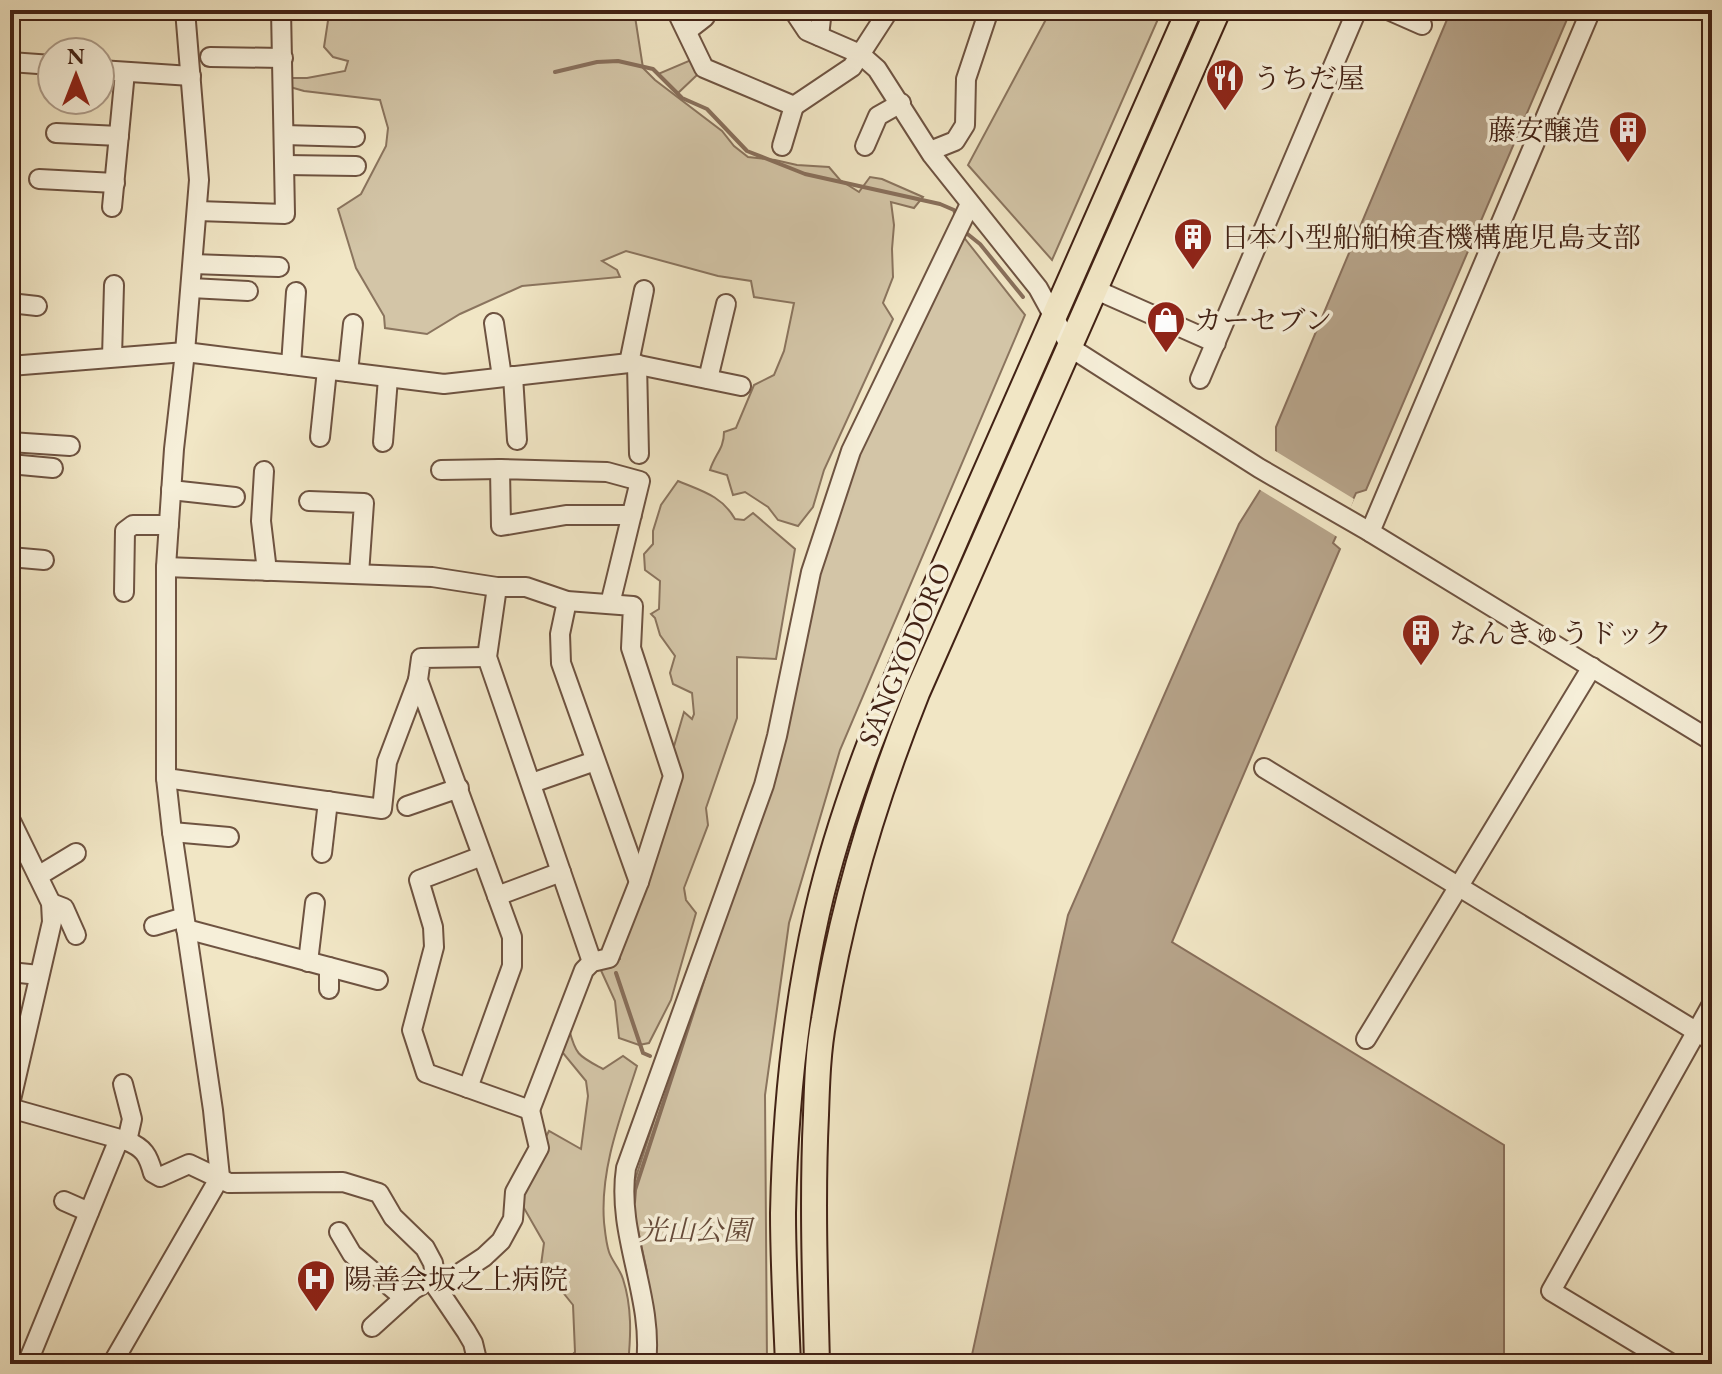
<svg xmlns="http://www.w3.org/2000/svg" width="1722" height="1374" font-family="'EB Garamond','Noto Serif JP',serif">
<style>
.green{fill:#d3c5a7;stroke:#8a745e;stroke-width:2}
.water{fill:#b6a389;stroke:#886f5b;stroke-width:2}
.pier{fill:#f1e6c5}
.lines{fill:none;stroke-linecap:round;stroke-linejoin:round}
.stream{stroke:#886f5b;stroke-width:4}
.minor-casing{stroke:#6e5341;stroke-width:22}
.major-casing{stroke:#422215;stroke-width:28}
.minor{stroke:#f6efd9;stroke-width:18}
.major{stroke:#f1e6c5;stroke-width:24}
.labels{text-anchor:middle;stroke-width:7;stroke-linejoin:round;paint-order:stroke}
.poi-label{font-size:28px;fill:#422215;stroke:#f6efd9;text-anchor:start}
.street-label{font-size:28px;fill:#422215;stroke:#f6efd9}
.park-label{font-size:28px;font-style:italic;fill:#664b3a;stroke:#f6efd9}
</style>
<rect width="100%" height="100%" fill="#f1e6c5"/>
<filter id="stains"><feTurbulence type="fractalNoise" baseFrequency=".0025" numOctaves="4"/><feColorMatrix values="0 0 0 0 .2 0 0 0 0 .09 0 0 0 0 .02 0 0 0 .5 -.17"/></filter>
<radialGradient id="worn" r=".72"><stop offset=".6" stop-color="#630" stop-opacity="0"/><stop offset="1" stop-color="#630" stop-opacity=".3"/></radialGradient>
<g class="green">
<path d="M333,10H634L643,68L655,80L722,131L734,146L748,157L775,160L797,165L829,167L840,180L859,192L870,177L882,179L923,197L914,208L891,202L894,225L892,249L893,277L883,303L893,319L824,470L813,507L798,526L778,520L768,507L745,492L733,495L727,475L710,470C715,454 724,449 724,432L736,428L754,385L774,375L784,351L794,303L754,297L751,281L718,276L626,251L602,261L617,270L620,277L522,286L460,314L427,334L385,328L384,316L356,268L338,209L361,194L386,146L388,128L380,100L304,91L283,85V78H307L345,71L348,61L333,57L324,47L329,14Z"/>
<path d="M1051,10H1162L1052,260L968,165Z"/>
<path d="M691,60L697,75L678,93L658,74Z"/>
<path d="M962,235L1025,315L840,750L789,923L765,1095L767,1364H645L628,1202L779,729L809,572L872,408Z"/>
<path d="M678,481C702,491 722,496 735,519L744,520L753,513L795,549L776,659L737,657V718L706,808L708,825L684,888L686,900L696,913L671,1000L649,1043L639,1045L619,1038L615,1001L599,966L606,961L620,959L619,934L684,712L692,719L694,714L692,693L673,684L670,673L675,656L660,635L655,618L651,614L659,609L660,581L645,570L644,554L653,544V531L661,505Z"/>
<path d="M569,1029C576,1056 579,1056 603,1069L623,1056L637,1066C621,1116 600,1168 604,1222C605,1231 606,1243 609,1252C612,1261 620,1269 623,1279C632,1307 631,1335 628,1364H563L575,1352L573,1305L541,1265L544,1243L524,1208L514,1198L549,1131L581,1149L588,1096L586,1081L558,1047Z"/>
</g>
<path class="water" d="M1451,10H1571L1366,490L1356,493L1333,543L1340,549L1172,942L1504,1145V1364H970L1068,915L1239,524L1276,465V427Z"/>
<path class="pier" d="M1272,449L1354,499L1339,538L1257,488L1272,464Z"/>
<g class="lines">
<g class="stream">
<path d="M555,72L597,62L618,61L653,69L682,98L707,109L747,151L805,174L940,204L954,210L957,217"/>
<path d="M965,232L980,244L1023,297"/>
<path d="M616,973L643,1053L650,1056"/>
<path d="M634,1202L635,1190L709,963"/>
<path d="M636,1226L646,1272"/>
</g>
<g class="minor-casing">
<g id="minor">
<path d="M676,10L704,68L794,106L852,67L889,10"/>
<path d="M793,10L807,31L860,54L877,69L932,155L1038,288L1071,348L1259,468L1370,532L1712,741"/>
<path d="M1388,10L1422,25"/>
<path d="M687,31L705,17"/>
<path d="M819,36L822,10"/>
<path d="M210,57L283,58"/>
<path d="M10,62L52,65"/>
<path d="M100,70L191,76"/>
<path d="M56,133L119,136"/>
<path d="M284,135L355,137"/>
<path d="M782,146L794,106"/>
<path d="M865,146L878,116L901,103"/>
<path d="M930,151L955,141L965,125L966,79L989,10"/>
<path d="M285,165L356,166"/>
<path d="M39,179L115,183"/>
<path d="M112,207L125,72"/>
<path d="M198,211L285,214L281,10"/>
<path d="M193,264L279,267"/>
<path d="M191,288L248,291"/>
<path d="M1094,289L1216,343"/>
<path d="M10,303L37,306"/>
<path d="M494,323L502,377"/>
<path d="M112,357L114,285"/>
<path d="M629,363L644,290"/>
<path d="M637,364L639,454"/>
<path d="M291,365L296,292"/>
<path d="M10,366L185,352L444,384L629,363L741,386"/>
<path d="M348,372L353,324"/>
<path d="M513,376L517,440"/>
<path d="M708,379L726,304"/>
<path d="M1200,379L1357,10"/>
<path d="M320,437L327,370"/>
<path d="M10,442L70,446"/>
<path d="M383,442L388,378"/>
<path d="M10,464L53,468"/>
<path d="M441,470L500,469"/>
<path d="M264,471L261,521L267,571"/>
<path d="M171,490L235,497"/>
<path d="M309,501L364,503L359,574"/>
<path d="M1370,532L1591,10"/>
<path d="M10,557L44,560"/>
<path d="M166,567L432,577L497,587H526L567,601L633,606L631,648L673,776L639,882L609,958L592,962L584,970L530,1110L426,1073L412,1030L434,947L433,927L419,880L482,856"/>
<path d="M497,587L487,657L592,962"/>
<path d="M124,592L125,531L133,525H169"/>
<path d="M567,601L560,634L561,663L639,882"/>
<path d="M610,604L640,481L607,472L500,469L501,526L566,515H632"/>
<path d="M1264,768L1712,1041"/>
<path d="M166,778L382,809L387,762L418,680"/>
<path d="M532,783L595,761"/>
<path d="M407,806L459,788"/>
<path d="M10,819L51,903L52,922L10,1104"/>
<path d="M172,832L229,837"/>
<path d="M322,853L328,801"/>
<path d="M38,876L76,853"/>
<path d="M497,896L561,872"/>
<path d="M51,903L64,908L76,935"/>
<path d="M154,926L184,917"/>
<path d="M186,929L378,980"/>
<path d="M308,962L315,903"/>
<path d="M10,972L39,975"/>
<path d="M329,989V967"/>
<path d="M1366,1039L1592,667"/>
<path d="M123,1084L132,1119L127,1141"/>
<path d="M468,1088L512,966V937L418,680L421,658L487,657"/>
<path d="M10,1108L127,1141C144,1148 148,1155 153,1173L160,1177L189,1164L229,1183L343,1182L379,1193L393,1217L425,1248L433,1263L437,1288L466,1331L473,1343L478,1364"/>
<path d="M64,1201L89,1212"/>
<path d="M339,1232L352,1254L404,1298"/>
<path d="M437,1288L484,1257L501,1241L513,1219L515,1192L539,1148L530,1110"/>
<path d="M372,1327L414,1289L434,1278"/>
<path d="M27,1364L119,1139"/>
<path d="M112,1364L220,1177L213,1110L172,832L166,778V567L174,449L185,352L199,180L185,10"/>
<path d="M646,1364C654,1297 616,1235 626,1168L764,785L777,736L811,572L851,451L970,204"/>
<path d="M1672,1364L1551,1291L1712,1004"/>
</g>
</g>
<g class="major-casing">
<g id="major">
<path d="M788,1364C786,1314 783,1263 783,1213C785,1113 795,1011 817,913C848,777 908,651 963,523C1037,352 1113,181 1189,10"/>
<path d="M817,1364C815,1281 812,1198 816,1115C817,1083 818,1050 824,1019C842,907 875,798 917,693L1218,10"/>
</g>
</g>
<use href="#minor" class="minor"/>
<use href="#major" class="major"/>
</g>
<defs>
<g id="restaurant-pin" transform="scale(2)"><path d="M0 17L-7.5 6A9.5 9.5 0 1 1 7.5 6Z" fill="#8f2418" stroke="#f6efd9"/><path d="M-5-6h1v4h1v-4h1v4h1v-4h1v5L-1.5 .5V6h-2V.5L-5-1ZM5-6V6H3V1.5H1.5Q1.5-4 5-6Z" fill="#fff"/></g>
<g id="building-pin" transform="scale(2)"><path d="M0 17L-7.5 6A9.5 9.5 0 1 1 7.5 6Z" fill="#8f2418" stroke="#f6efd9"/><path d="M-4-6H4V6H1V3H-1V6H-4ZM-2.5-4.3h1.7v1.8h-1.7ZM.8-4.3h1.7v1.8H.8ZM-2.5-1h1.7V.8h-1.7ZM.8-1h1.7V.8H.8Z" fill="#fff"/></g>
<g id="shop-pin" transform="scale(2)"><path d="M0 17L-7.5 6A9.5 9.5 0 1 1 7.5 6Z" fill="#8f2418" stroke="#f6efd9"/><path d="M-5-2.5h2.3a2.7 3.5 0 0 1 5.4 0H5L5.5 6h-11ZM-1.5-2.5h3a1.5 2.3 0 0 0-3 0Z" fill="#fff"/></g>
<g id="hospital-pin" transform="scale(2)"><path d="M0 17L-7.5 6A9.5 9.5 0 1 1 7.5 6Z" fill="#8f2418" stroke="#f6efd9"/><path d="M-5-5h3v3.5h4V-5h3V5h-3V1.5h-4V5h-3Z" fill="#fff"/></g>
</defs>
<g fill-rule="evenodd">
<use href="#restaurant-pin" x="1225" y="78"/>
<use href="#building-pin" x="1628" y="130"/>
<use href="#building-pin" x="1193" y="237"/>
<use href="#shop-pin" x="1166" y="320"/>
<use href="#building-pin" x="1421" y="633"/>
<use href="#hospital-pin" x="316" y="1279"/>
</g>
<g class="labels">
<g class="poi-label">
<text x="1253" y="88">うちだ屋</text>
<text x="1600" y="140" text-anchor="end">藤安醸造</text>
<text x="1221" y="247">日本小型船舶検査機構鹿児島支部</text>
<text x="1194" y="330">カーセブン</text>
<text x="1449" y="643">なんきゅうドック</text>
<text x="344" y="1289">陽善会坂之上病院</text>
</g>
<g class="street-label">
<text transform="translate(904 654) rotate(-67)" y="10">SANGYODORO</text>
</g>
<g class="park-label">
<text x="695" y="1240">光山公園</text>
</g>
</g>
<rect width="1722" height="1374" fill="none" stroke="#f1e6c5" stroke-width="40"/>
<rect x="12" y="12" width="1698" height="1350" fill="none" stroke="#422215" stroke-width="4"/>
<rect x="20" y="20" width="1682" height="1334" fill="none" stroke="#422215" stroke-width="2"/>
<g transform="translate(76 76)"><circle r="38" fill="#f6efd9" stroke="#ae9d8b" stroke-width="2"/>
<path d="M0-6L14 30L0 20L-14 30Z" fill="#8f2418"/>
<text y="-12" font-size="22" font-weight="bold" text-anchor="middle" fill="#422215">N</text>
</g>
<rect width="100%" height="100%" filter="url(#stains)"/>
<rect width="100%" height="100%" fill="url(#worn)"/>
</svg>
